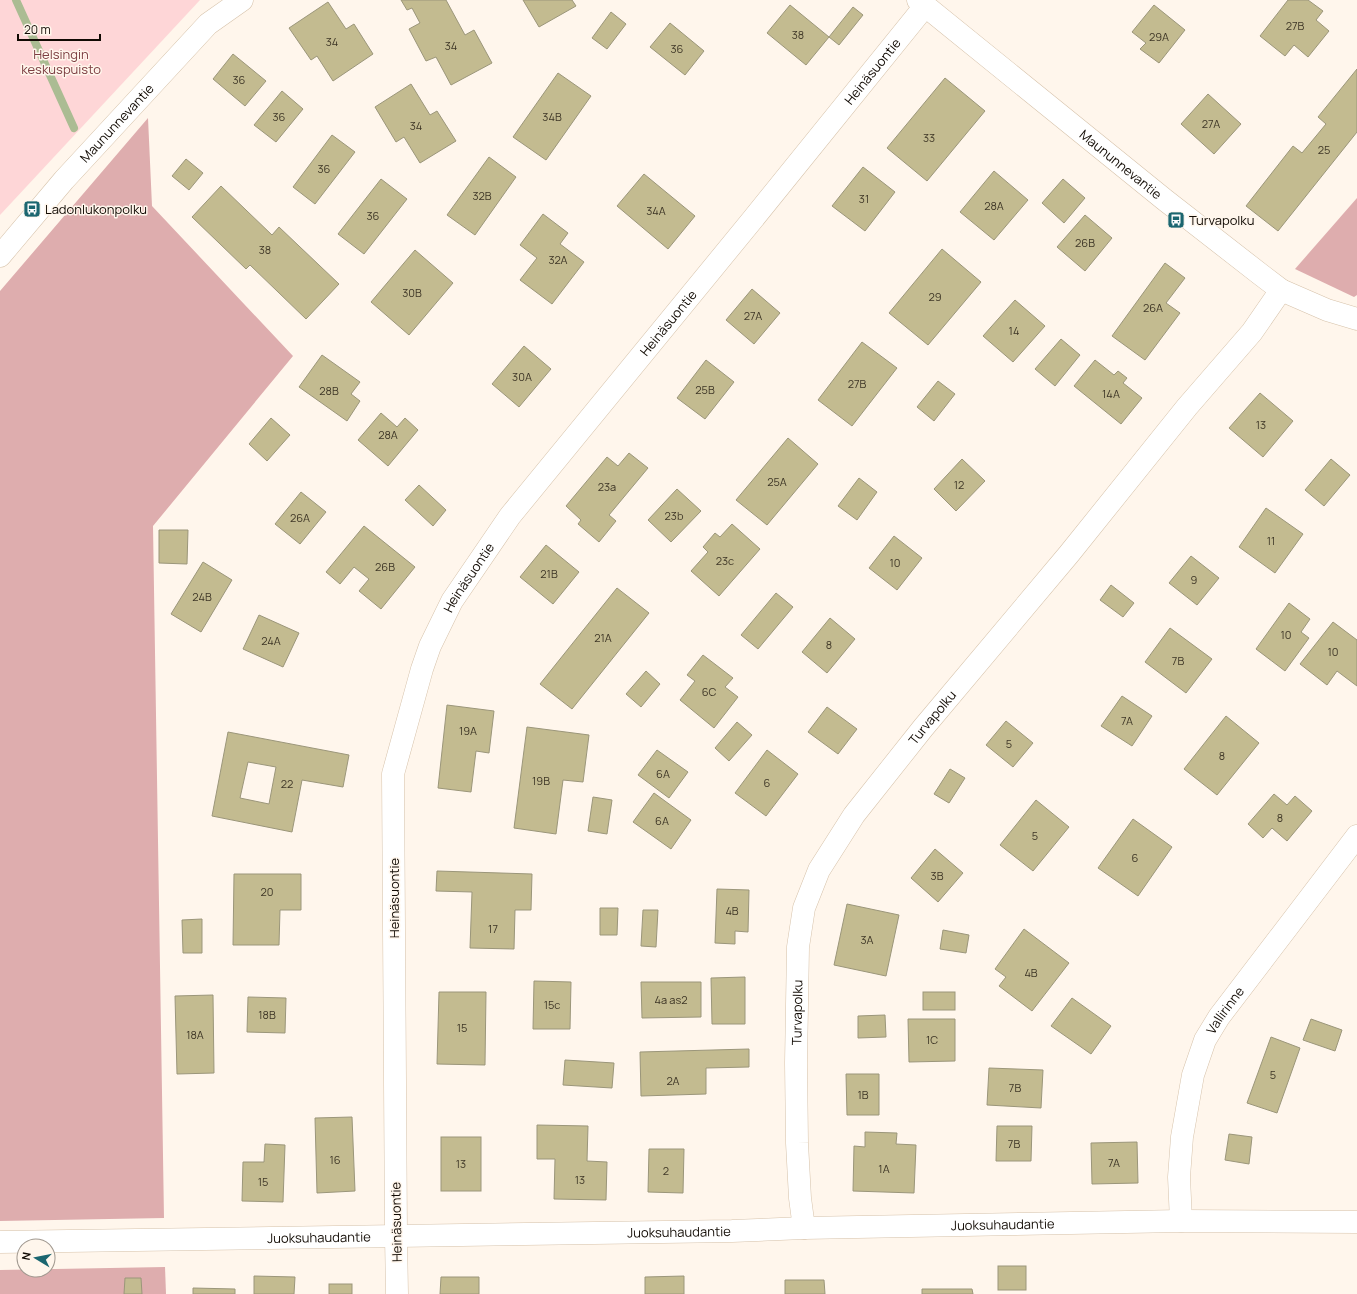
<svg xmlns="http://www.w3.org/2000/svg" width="1357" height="1294" font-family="Manrope,sans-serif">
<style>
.green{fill:#fed6d7}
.forest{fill:#deadae}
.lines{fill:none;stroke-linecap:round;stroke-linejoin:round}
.stream{stroke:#abbc93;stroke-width:8}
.building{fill:#c3bb90;stroke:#9b967a;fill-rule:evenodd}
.minor-casing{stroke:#d6c2aa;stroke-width:23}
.minor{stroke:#fff;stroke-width:22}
.labels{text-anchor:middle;stroke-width:3;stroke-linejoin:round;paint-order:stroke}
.number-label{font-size:11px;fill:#3e3626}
.park-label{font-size:13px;fill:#7d3e42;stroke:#fff6ec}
.street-label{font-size:13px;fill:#110a03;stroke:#fff6ec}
.poi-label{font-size:13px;fill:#110a03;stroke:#fff6ec;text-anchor:start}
</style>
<rect width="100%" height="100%" fill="#fff6ec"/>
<path class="green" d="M0,0H200L0,215Z"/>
<g class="forest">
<path d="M148,118L152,206L293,356L153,526L164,1218L0,1221V291Z"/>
<path d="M1357,198V295L1354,297L1295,269Z"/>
<path d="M165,1267L166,1294H0V1270Z"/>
</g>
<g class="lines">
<path class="stream" d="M16,0L74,128"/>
</g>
<g class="building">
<path d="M401,0H446L465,35L474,30L492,63L451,85L436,57L426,61L409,29L420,23L412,8L407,10Z"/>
<path d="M523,0H572L576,6L539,27Z"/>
<path d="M1288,0H1308L1323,11L1316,20L1329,31L1308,57L1294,45L1285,56L1260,36Z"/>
<path d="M328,2L346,29L354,24L373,54L333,81L317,56L311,60L289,28Z"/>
<path d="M790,5L829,37L806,65L767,33Z"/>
<path d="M1154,5L1185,30L1159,63L1140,49L1146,43L1132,32Z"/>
<path d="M853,7L863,15L839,45L829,37Z"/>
<path d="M611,12L626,24L607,49L592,38Z"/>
<path d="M670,23L704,51L685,75L650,47Z"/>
<path d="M233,54L266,81L245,106L213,79Z"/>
<path d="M1357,69V132L1278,231L1246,206L1293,146L1302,153L1326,124L1318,117Z"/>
<path d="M558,73L591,96L546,160L513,137Z"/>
<path d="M945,78L985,111L927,181L887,148Z"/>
<path d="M411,84L430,115L437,111L456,141L420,163L404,137L396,142L375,107Z"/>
<path d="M282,91L303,109L276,142L254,125Z"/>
<path d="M1208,94L1241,124L1214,154L1181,124Z"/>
<path d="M332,135L355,152L315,204L293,187Z"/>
<path d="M489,157L516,177L475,235L447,215Z"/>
<path d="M186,159L203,173L189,190L172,176Z"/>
<path d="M863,167L895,192L865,231L832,206Z"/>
<path d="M994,171L1028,200L994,240L960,212Z"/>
<path d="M644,174L695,216L668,249L617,206Z"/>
<path d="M381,179L407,199L364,254L338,234Z"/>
<path d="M1063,179L1085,198L1064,223L1042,203Z"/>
<path d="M221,186L272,235L279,227L339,284L306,319L250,265L246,269L192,217Z"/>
<path d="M543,214L568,233L560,244L584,262L552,304L520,280L537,258L520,245Z"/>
<path d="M1085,215L1112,238L1085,271L1057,247Z"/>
<path d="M942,249L981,282L928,345L889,313Z"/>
<path d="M415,250L453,283L409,335L371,302Z"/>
<path d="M1165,263L1185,278L1166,303L1180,313L1145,360L1112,336Z"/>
<path d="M752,289L780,313L754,344L726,320Z"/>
<path d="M1015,300L1045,326L1013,362L983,336Z"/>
<path d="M1061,339L1080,355L1055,386L1035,369Z"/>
<path d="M862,342L897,368L852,426L818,400Z"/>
<path d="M524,346L551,369L519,407L492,384Z"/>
<path d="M322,355L360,382L351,394L360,401L347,421L299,387Z"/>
<path d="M706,360L734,382L705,419L677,398Z"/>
<path d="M1095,360L1114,375L1118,371L1127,378L1123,383L1142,398L1121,424L1074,386Z"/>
<path d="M938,381L955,394L934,421L917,407Z"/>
<path d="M1260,393L1293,421L1263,457L1229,428Z"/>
<path d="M381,413L397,427L405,418L418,430L388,466L358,440Z"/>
<path d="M271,418L290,435L267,461L249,444Z"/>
<path d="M788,438L818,464L767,525L736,500Z"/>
<path d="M629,453L648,468L609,515L616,521L599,542L578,524L581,520L566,506L607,457L618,466Z"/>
<path d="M962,459L985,481L956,511L934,489Z"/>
<path d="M1331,459L1350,475L1324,506L1305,490Z"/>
<path d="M859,478L877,492L857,520L838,506Z"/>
<path d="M419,485L446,510L433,526L405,500Z"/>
<path d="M677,489L701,511L671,542L648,520Z"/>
<path d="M301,492L326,512L300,544L275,524Z"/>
<path d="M1266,508L1303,534L1275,573L1239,547Z"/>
<path d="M732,524L760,549L719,596L691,571L708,552L703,547L715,533L720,537Z"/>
<path d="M364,526L415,567L381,609L359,591L369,579L354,567L340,584L326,572Z"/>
<path d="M159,530H188L187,564L159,563Z"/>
<path d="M894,536L922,558L897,590L869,568Z"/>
<path d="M546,545L579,572L553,604L520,577Z"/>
<path d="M1191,556L1219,578L1197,605L1169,583Z"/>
<path d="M203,562L232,580L201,632L171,614Z"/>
<path d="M1111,585L1134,603L1123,617L1100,600Z"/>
<path d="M617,588L649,613L572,709L540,684Z"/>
<path d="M776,593L793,607L758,649L741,635Z"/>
<path d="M1289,603L1310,619L1301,632L1309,638L1285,671L1256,649Z"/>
<path d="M259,615L299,633L283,667L243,649Z"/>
<path d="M830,618L855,639L827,673L802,652Z"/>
<path d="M1333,622L1357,640V686L1337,671L1327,685L1300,664Z"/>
<path d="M1170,628L1212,659L1186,693L1145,662Z"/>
<path d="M703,655L733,678L725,687L738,697L714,728L680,700L695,681L687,675Z"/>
<path d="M646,671L660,684L641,707L626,694Z"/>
<path d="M1122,696L1152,716L1132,746L1101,726Z"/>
<path d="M447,705L494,711L489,753L476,751L471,792L438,788Z"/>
<path d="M827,707L857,729L838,754L808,732Z"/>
<path d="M1226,716L1259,743L1217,795L1184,769Z"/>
<path d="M1006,721L1033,743L1013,767L986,745Z"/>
<path d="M737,722L752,735L729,761L715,748Z"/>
<path d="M527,727L589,735L583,782L563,780L556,834L514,828Z"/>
<path d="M228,732L349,755L343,787L302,780L292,832L212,816ZM248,762L276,767L269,804L240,798Z"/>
<path d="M657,750L688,772L669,798L638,775Z"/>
<path d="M767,750L798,774L766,816L735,793Z"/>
<path d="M950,769L965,778L949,803L934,794Z"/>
<path d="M654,793L691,820L671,849L633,822Z"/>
<path d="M1274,794L1287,805L1295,796L1312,811L1287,841L1272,828L1263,838L1248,824Z"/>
<path d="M593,797L612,800L607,834L588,831Z"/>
<path d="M1036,800L1069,827L1033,871L1000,845Z"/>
<path d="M1133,819L1172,847L1138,896L1098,868Z"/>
<path d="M935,849L963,873L938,902L911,878Z"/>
<path d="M437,871L532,874L531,910H515L514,949L470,948L472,892L436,891Z"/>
<path d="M234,874H301V910H280L279,945H233Z"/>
<path d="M717,889L749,890L748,932L735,931V944L715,943Z"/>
<path d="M847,904L899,915L886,976L834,965Z"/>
<path d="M600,908H618L617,935H600Z"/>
<path d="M643,910H658L656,947L641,946Z"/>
<path d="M202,919V953H183L182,920Z"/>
<path d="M1024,929L1069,963L1032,1011L999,986L1006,977L995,969Z"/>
<path d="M943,930L969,935L966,953L940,949Z"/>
<path d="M745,977V1024H712L711,978Z"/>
<path d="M534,981L571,982L570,1029H533Z"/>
<path d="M641,982H701V1017L642,1018Z"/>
<path d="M439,992H486L485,1065L437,1064Z"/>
<rect x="923" y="992" width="32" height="18"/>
<path d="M213,995L214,1073L177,1074L175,996Z"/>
<path d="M248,997L286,998L285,1033L247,1032Z"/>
<path d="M1072,998L1111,1026L1091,1054L1051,1026Z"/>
<path d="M885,1015L886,1037L858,1038V1016Z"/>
<path d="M908,1019H955V1061L909,1062Z"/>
<path d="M1311,1019L1342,1030L1335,1051L1303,1040Z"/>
<path d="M1271,1037L1300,1048L1277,1113L1247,1103Z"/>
<path d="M749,1049V1067L706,1068V1094L641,1096L640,1052Z"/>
<path d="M565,1060L614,1063L612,1088L563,1085Z"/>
<path d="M989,1068L1043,1070L1041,1108L987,1105Z"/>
<path d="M846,1074H879V1115H847Z"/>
<path d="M352,1117L355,1191L317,1193L315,1118Z"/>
<path d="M537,1125L588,1126L587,1161L607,1162L606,1200L554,1199L555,1159H537Z"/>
<path d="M997,1126H1032L1031,1161H996Z"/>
<path d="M865,1132L897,1133L896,1144L916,1145L914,1193L853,1191L854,1146L865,1147Z"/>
<path d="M1229,1134L1252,1137L1249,1164L1225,1160Z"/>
<rect x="441" y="1137" width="40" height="54"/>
<path d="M1137,1142L1138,1183L1092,1184L1091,1143Z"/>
<path d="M265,1144L285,1145L283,1202L242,1201L243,1162H264Z"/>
<path d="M649,1149H684L683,1193L648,1192Z"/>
<rect x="998" y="1266" width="28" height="24"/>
<path d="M254,1276L295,1277L294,1294H254Z"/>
<path d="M684,1276V1294H645V1277Z"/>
<path d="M441,1277H479V1294H440Z"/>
<path d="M125,1278H141L142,1294H124Z"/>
<path d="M785,1280H824L825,1294H785Z"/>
<rect x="329" y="1284" width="23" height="10"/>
<path d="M193,1288L235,1289V1294H193Z"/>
<path d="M922,1289H972L973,1294H922Z"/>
</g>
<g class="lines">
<g class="minor-casing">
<g id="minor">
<path id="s1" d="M918,0L1165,200L1260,274L1281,290L1327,310L1357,319"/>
<path id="s2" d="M0,256L64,180L208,24L242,0"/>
<path id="s3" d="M1181,1221L1179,1177L1182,1137L1193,1075L1205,1040L1219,1017L1357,836"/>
<path id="s4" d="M804,1228L800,1198L797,1143L796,1063L798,947L804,908L819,870L854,815L923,728L1069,554L1187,407L1252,332L1281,290"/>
<path id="s5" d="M0,1242L732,1231L804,1228L1181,1221L1357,1222"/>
<path id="s6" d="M397,1294L396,1236L393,774L422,669L430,646L452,601L510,516L753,219L925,6"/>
</g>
</g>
<use href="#minor" class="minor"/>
</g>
<defs>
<g id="bus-square" transform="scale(0.9)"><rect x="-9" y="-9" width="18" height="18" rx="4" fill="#1b6670" stroke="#fff6ec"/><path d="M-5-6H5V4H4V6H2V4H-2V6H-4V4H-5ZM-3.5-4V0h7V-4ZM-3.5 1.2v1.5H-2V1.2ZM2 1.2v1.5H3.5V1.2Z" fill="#fff"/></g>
</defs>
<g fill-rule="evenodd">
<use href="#bus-square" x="32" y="209"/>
<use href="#bus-square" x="1176" y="220"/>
</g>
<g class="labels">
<g class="number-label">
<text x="1295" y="30">27B</text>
<text x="798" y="39">38</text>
<text x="1159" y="41">29A</text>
<text x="332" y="46">34</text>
<text x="451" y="50">34</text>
<text x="677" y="53">36</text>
<text x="239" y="84">36</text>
<text x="279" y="121">36</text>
<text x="552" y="121">34B</text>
<text x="1211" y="128">27A</text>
<text x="416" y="130">34</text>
<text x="929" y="142">33</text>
<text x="1324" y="154">25</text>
<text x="324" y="173">36</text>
<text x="482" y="200">32B</text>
<text x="864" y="203">31</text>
<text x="994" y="210">28A</text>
<text x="656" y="215">34A</text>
<text x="373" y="220">36</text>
<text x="1085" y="247">26B</text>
<text x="265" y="254">38</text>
<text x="558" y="264">32A</text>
<text x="412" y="297">30B</text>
<text x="935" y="301">29</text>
<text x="1153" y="312">26A</text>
<text x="753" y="320">27A</text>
<text x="1014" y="335">14</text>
<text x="522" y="381">30A</text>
<text x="857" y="388">27B</text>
<text x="705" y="394">25B</text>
<text x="329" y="395">28B</text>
<text x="1111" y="398">14A</text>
<text x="1261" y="429">13</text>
<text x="388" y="439">28A</text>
<text x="777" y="486">25A</text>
<text x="959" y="489">12</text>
<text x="607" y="491">23a</text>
<text x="674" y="520">23b</text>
<text x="300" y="522">26A</text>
<text x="1271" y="545">11</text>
<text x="725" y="565">23c</text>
<text x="895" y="567">10</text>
<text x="385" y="571">26B</text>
<text x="549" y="578">21B</text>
<text x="1194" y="584">9</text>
<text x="202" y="601">24B</text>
<text x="1286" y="639">10</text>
<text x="603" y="642">21A</text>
<text x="271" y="645">24A</text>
<text x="829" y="649">8</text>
<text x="1333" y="656">10</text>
<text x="1178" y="665">7B</text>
<text x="709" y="696">6C</text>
<text x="1127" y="725">7A</text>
<text x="468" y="735">19A</text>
<text x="1009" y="748">5</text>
<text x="1222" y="760">8</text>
<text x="663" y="778">6A</text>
<text x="541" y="785">19B</text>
<text x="767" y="787">6</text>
<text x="287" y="788">22</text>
<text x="1280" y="822">8</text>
<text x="662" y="825">6A</text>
<text x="1035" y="840">5</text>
<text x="1135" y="862">6</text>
<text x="937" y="880">3B</text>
<text x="267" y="896">20</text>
<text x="732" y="915">4B</text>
<text x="493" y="933">17</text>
<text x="867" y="944">3A</text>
<text x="1031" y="977">4B</text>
<text x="671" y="1004">4a as2</text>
<text x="552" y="1009">15c</text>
<text x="267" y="1019">18B</text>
<text x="462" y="1032">15</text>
<text x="195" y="1039">18A</text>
<text x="932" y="1044">1C</text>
<text x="1273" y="1079">5</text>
<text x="673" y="1085">2A</text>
<text x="1015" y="1092">7B</text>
<text x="863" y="1099">1B</text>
<text x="1014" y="1148">7B</text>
<text x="335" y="1164">16</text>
<text x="1114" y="1167">7A</text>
<text x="461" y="1168">13</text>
<text x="884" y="1173">1A</text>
<text x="666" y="1175">2</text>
<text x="580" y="1184">13</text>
<text x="263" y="1186">15</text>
</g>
<g class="park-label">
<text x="61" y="59">Helsingin<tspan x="61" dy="15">keskuspuisto</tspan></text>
</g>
<g class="street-label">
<text dy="5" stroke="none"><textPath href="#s6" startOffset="1380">Heinäsuontie</textPath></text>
<text dy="5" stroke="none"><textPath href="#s2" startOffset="177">Maununnevantie</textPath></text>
<text dy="5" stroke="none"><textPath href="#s1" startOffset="261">Maununnevantie</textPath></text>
<text dy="5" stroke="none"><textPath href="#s6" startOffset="1056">Heinäsuontie</textPath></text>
<text dy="5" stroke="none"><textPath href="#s6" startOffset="732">Heinäsuontie</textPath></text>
<text dy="5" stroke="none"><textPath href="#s4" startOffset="552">Turvapolku</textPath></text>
<text transform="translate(394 898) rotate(-90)" y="5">Heinäsuontie</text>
<text dy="5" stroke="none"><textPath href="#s3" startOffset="220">Vallirinne</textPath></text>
<text dy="5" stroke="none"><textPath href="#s4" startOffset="216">Turvapolku</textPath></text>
<text transform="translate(396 1222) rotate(-91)" y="5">Heinäsuontie</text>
<text dy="5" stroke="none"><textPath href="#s5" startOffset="1003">Juoksuhaudantie</textPath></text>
<text dy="5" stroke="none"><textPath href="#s5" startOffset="679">Juoksuhaudantie</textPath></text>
<text dy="5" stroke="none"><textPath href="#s5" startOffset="319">Juoksuhaudantie</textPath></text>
</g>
<g class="poi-label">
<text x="45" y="214">Ladonlukonpolku</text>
<text x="1189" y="225">Turvapolku</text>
</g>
</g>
<g transform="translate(36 1258) rotate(280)"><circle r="19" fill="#fff6ec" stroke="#a0988f"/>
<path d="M0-3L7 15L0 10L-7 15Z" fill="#1b6670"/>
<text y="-6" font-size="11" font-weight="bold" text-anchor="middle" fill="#110a03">N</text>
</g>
<path d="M18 34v6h82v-6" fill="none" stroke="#110a03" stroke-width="2"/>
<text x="24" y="34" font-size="12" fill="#110a03" stroke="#fff6ec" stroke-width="3" paint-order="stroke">20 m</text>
</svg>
